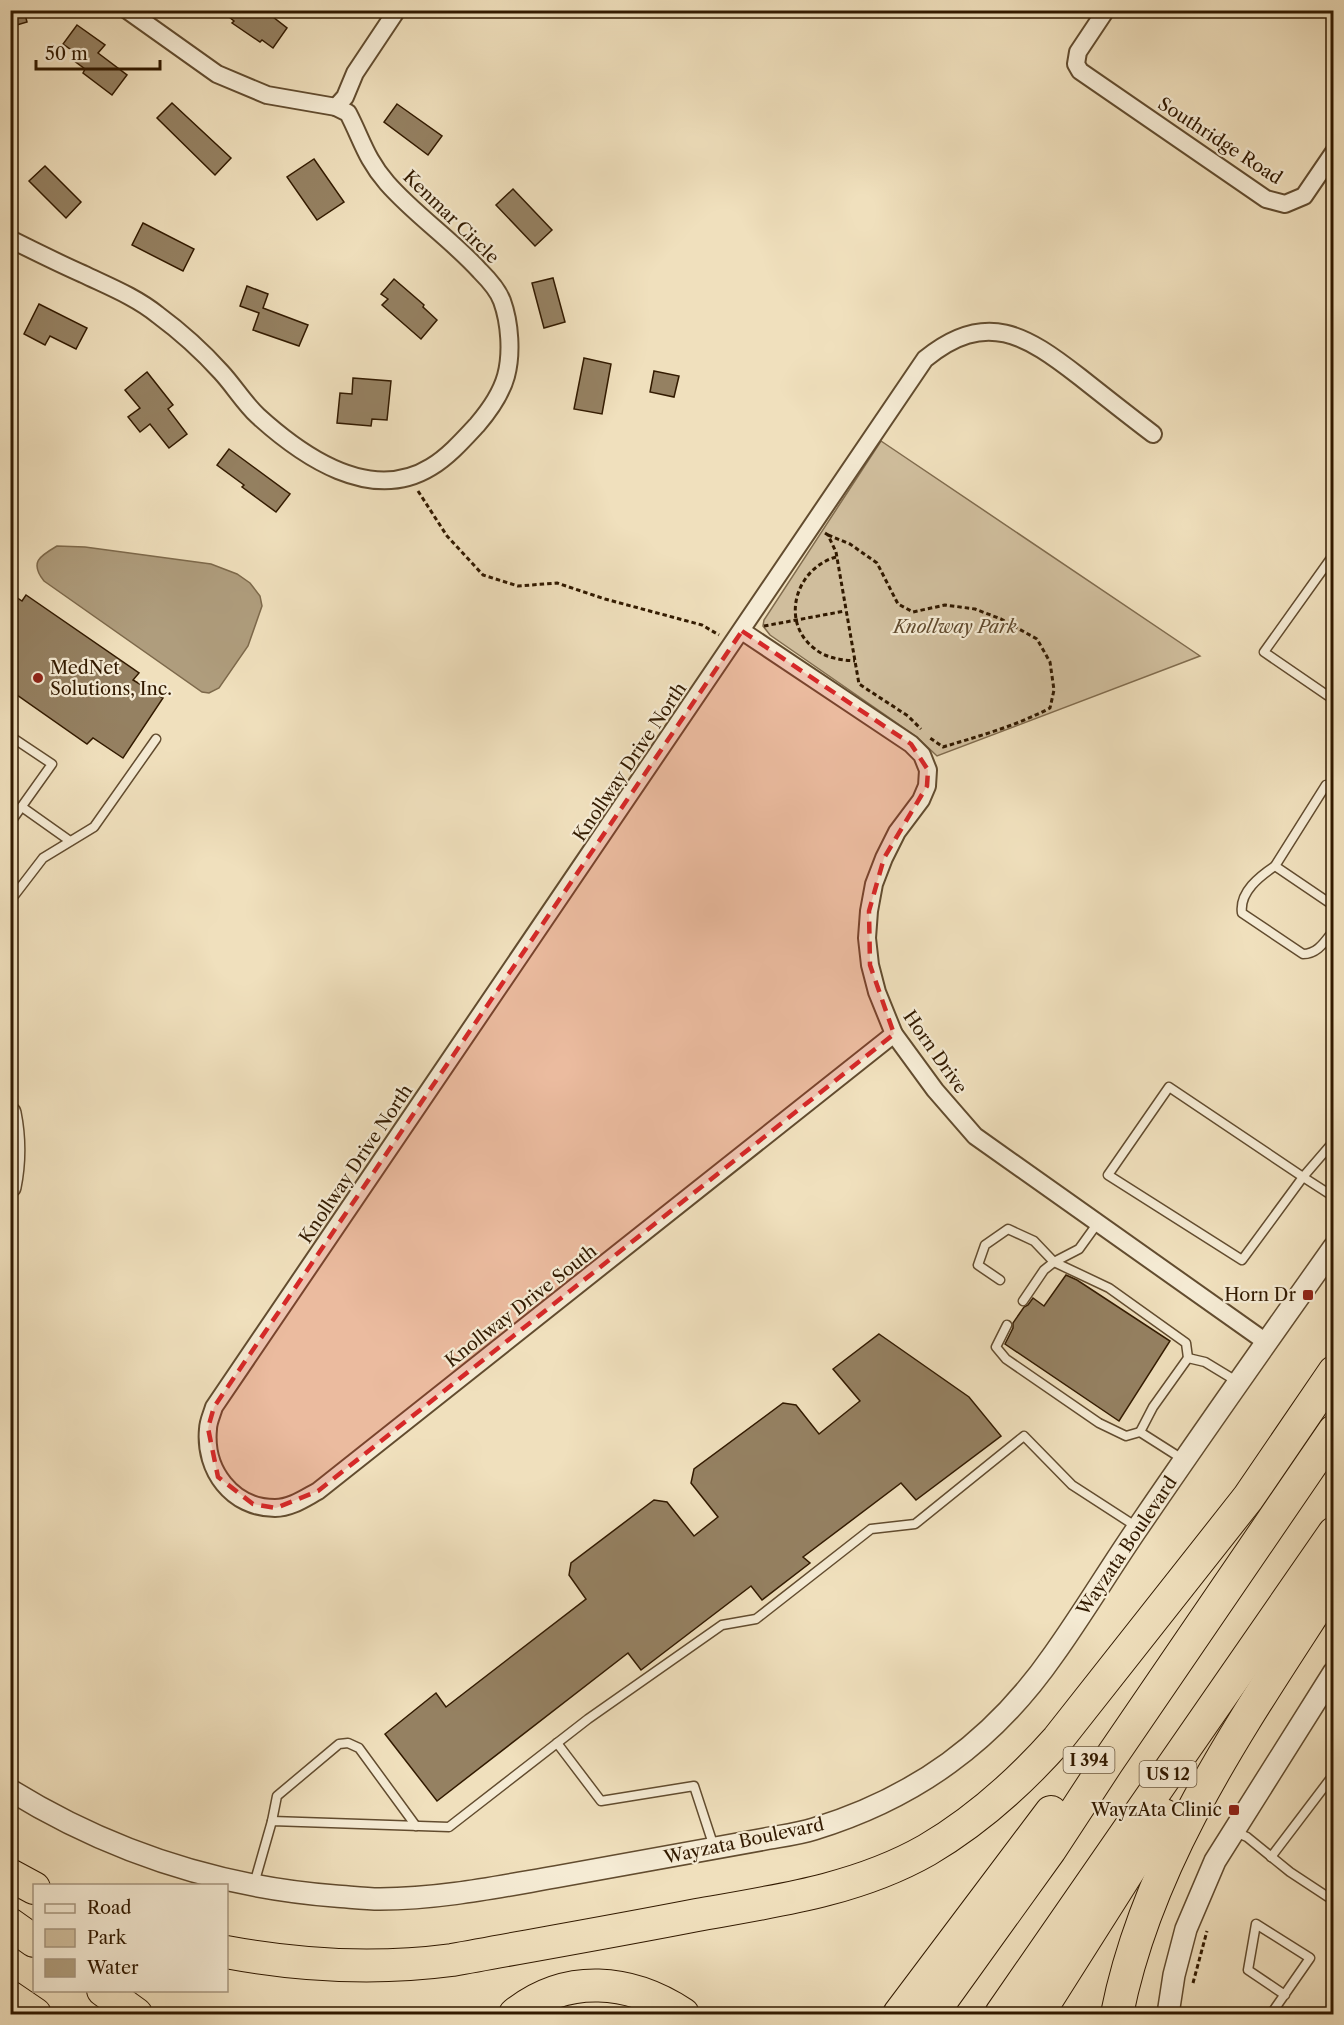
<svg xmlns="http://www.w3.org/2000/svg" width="1344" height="2025" font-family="'Libre Caslon Text',serif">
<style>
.green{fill:#d0be9d;stroke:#816c4e;stroke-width:1.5}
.water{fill:#af9d7d;stroke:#7d694b;stroke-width:1.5}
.building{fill:#958162;stroke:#321a00;stroke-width:1.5}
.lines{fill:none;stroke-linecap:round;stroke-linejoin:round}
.service-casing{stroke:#624c2f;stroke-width:11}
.minor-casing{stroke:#624c2f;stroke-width:20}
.tertiary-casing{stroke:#624c2f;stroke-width:24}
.motorway-casing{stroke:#321a00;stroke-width:34}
.path{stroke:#321a00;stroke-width:3;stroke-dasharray:4.5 3;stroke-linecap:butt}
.service{stroke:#f5ebd4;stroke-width:8}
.minor{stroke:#f5ebd4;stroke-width:16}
.tertiary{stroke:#f5ebd4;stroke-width:21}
.motorway{stroke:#f0e0bd;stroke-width:32}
.marked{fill:#d62828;fill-opacity:0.2;stroke:#d62828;stroke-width:4.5;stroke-dasharray:12 8;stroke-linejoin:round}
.poi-dot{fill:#8f2418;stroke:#f5ebd4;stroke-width:2}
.labels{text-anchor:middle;stroke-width:4.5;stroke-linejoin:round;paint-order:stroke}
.shield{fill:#f5ebd4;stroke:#6c5940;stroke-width:1.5}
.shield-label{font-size:16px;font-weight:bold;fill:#321a00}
.street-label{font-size:18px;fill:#321a00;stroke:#f5ebd4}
.park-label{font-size:18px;font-style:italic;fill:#614b2f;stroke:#f5ebd4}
.poi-label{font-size:18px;fill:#321a00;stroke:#f5ebd4;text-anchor:end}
</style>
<rect width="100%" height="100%" fill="#f0e0bd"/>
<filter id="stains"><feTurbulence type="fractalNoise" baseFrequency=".00333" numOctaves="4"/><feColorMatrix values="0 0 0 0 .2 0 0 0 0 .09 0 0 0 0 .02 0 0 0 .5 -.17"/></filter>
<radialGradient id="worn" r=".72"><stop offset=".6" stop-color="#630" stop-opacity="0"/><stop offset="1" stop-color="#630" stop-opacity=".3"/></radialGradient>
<path class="green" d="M881,441L1200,656L937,756L917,737L770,635L763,626L764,620Z"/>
<path class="water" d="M57,546L85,547L211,564L237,574L250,583L260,596L262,606L248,646L219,688L209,693L202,692L44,581C29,562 40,556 57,546Z"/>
<g class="building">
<path d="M10,10H24L27,22L10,27Z"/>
<path d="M220,10H264L287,28L273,48L262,40L260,42L232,23L234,21Z"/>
<path d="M77,25L105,45L98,53L127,75L112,95L83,73L85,69L73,60L77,54L63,44Z"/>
<path d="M172,103L231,158L215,175L157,118Z"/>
<path d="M397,104L442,136L428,155L384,122Z"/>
<path d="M314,159L344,202L317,220L287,177Z"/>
<path d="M45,166L81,202L66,218L29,181Z"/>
<path d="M513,189L552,230L535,246L496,205Z"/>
<path d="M143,223L194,249L183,271L132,245Z"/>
<path d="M553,278L565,322L544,328L532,283Z"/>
<path d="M394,279L424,305L423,307L437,320L421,339L382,305L388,299L381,294Z"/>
<path d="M247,286L268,294L263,308L308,325L299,346L253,330L259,313L240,306Z"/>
<path d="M39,304L87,328L76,349L50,336L45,345L24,334Z"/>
<path d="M584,358L611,364L602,414L574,409Z"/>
<path d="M654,371L679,376L674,397L650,392Z"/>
<path d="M147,372L173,405L168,409L187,434L169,448L150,424L140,432L128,417L140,408L125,390Z"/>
<path d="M353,378L391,381L387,420L372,419L371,426L337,423L340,393L352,394Z"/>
<path d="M229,449L290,494L276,512L242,487L244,485L217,465Z"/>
<path d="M10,593L22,601L26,595L139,673L133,680L163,698L123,758L93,738L87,744L10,690Z"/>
<path d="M1066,1275L1077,1280L1170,1341L1119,1421L1005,1344L1013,1328V1323L1024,1307L1028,1305L1033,1298L1044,1306Z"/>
<path d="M879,1334L969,1397L1001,1436L916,1500L901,1483L803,1557L810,1563L762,1600L751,1586L641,1670L628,1653L437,1801L385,1734L436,1693L446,1707L586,1599L569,1575L571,1563L654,1500L667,1502L694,1536L718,1517L691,1483L694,1469L783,1403L796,1405L819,1434L860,1401L833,1369Z"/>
</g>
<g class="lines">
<g class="service-casing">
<g id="service">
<path d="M1334,554L1264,652L1334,700"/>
<path d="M10,736L52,764L10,823"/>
<path d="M1334,790L1326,785L1275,866L1334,906"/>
<path d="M22,807L70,841"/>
<path d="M1275,866C1260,876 1239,892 1242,913L1303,954C1318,954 1325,941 1334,930"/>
<path d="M10,901L43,858L94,827L156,739"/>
<path d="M1169,1087L1303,1177L1242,1260L1108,1175Z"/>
<path d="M1334,1141L1303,1177L1334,1197"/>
<path d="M1000,1280L978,1265L985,1245L1008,1229L1034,1241L1054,1262L1109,1288L1186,1343L1188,1358"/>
<path d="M1023,1301L1044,1270L1054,1262L1079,1249L1097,1224"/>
<path d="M1007,1325L996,1347L1006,1359L1099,1423L1126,1436L1140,1432"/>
<path d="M1184,1460L1140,1432L1153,1407L1188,1358L1205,1362L1238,1382"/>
<path d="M557,1743L601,1801L694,1786L714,1847"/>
<path d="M272,1821L277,1796L339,1744L348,1743L359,1748L416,1826"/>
<path d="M1233,1831L1247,1837L1290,1872L1334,1901"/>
<path d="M1271,1857L1334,1774"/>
<path d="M254,1884L272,1821L449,1827L588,1719L722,1625L756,1619L871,1529L915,1524L1024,1436L1072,1485L1137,1527"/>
<path d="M1271,2014L1310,1958L1256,1924L1248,1970L1285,1995"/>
</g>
</g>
<g class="minor-casing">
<g id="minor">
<path d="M1106,10L1078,52L1076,64L1080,71L1266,199L1285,204L1304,196L1334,152"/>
<path d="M336,107L345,97L355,73L397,10"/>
<path d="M10,239C34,251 58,263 83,274C108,286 136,297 158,315C181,332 202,351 221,372C234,386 244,403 258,416C302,456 371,504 431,467C448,457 464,439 477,425C489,411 501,394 506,376C512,354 510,323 502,301C498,290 488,279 480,271C451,239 415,215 387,183C366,159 362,140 348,113L336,107L267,95L217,74L127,10"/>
<path d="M742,631L911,744L922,755L928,770L927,786L921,800L897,832L884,858L874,884L869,911L867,938L870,965L877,992L894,1034L935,1090L975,1136L1266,1342"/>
<path d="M894,1034L318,1491C305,1498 291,1508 275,1508C232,1508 204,1470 208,1429C208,1422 212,1414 214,1407L925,359C986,309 1026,335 1080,377C1104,396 1128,415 1153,434"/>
</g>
</g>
<g class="tertiary-casing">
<g id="tertiary">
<path d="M10,1113C15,1138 15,1162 10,1187"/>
<path d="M10,1790C109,1851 219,1887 335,1896C350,1897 365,1899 380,1899C439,1899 497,1887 555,1877C625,1865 695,1852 765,1839C781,1836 798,1834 814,1829C915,1798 993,1742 1054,1654C1084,1612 1110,1568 1139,1526C1203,1432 1268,1340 1334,1247"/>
<path d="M1168,2014L1174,1975L1186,1929L1215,1861L1334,1672"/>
</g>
</g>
<g class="motorway-casing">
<g id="motorway">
<path d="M10,1875L34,1888"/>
<path d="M10,1924L34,1941"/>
<path d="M226,1952C301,1966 376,1970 452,1960C534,1945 615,1931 697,1915C776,1901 857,1890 927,1850C978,1820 1019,1783 1058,1739L1248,1498L1334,1372"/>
<path d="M103,1990L136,2014"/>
<path d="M10,1997L35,2014"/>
<path d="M515,2014C567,1973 630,1979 683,2014"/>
<path d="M899,2014L1051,1812"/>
<path d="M932,2014L1050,1850L1107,1763L1334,1431"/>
<path d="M1001,2014L1334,1533"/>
<path d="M1038,2014L1164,1815"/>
<path d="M1117,2014C1149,1853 1247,1717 1334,1581"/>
</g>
</g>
<g class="path">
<path d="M418,491L447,536L483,575L518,586L557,583L605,599L702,625L719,635"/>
<path d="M825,533L828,535L836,552L859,684L908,716L921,729"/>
<path d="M828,535L850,544L877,563L898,604L913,612L945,605L975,609L1001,619L1037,639L1050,662L1054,690L1050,708C1016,726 979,736 943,747L930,738"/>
<path d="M836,557C796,568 779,622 815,649C826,658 841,660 855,661"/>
<path d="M764,626L845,611"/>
<path d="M1193,1983L1207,1931"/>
</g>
<use href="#service" class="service"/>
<use href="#minor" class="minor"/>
<use href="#tertiary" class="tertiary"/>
<use href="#motorway" class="motorway"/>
</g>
<path class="marked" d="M742,631L911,744L928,770L927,786L884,858L869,911L870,965L894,1034L318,1491L276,1508L253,1504L218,1477L208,1428L214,1407Z"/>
<g class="poi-dot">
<circle cx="38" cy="678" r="6"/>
<rect x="1302" y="1289" width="12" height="12" rx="3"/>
<rect x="1228" y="1804" width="12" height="12" rx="3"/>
</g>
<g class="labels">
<g class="shield">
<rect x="1063.5" y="1747" width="51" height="26" rx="4.5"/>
<rect x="1139.5" y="1761" width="57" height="26" rx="4.5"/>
</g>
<g class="shield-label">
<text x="1089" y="1766">I 394</text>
<text x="1168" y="1780">US 12</text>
</g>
<g class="street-label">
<text transform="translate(1220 141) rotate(33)" y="6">Southridge Road</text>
<text transform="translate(451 217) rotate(44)" y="6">Kenmar Circle</text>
<text transform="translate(630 762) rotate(-56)" y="6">Knollway Drive North</text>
<text transform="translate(935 1052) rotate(55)" y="6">Horn Drive</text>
<text transform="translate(356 1164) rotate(-56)" y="6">Knollway Drive North</text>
<text transform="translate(521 1306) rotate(-38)" y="6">Knollway Drive South</text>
<text transform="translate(1127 1546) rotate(-56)" y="6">Wayzata Boulevard</text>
<text transform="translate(744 1841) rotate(-12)" y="6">Wayzata Boulevard</text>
</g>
<g class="park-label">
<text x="955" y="633">Knollway Park</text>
</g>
<g class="poi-label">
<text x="50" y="674" text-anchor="start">MedNet<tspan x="50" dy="21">Solutions, Inc.</tspan></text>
<text x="1296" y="1301">Horn Dr</text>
<text x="1222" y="1816">WayzAta Clinic</text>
</g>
</g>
<rect width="1344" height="2025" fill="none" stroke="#f0e0bd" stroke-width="36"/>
<rect x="12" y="12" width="1320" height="2001" fill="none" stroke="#321a00" stroke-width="3"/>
<rect x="18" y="18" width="1308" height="1989" fill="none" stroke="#321a00" stroke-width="1.5"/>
<rect x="33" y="1884" width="195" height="108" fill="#f5ebd4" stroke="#a7977f" stroke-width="1.5"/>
<rect x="45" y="1904" width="30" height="9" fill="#f5ebd4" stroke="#a7977f" stroke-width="1.5"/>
<text x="87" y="1914" font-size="18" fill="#321a00">Road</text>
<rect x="45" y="1929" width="30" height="18" fill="#d0be9d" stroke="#a7977f" stroke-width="1.5"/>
<text x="87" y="1944" font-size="18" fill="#321a00">Park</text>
<rect x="45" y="1959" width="30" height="18" fill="#af9d7d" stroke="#a7977f" stroke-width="1.5"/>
<text x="87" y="1974" font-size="18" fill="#321a00">Water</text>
<path d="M36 60v9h124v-9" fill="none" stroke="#321a00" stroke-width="3"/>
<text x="45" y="60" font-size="18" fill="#321a00" stroke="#f5ebd4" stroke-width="4.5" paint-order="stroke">50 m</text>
<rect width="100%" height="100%" filter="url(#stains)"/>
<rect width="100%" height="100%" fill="url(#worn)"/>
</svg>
